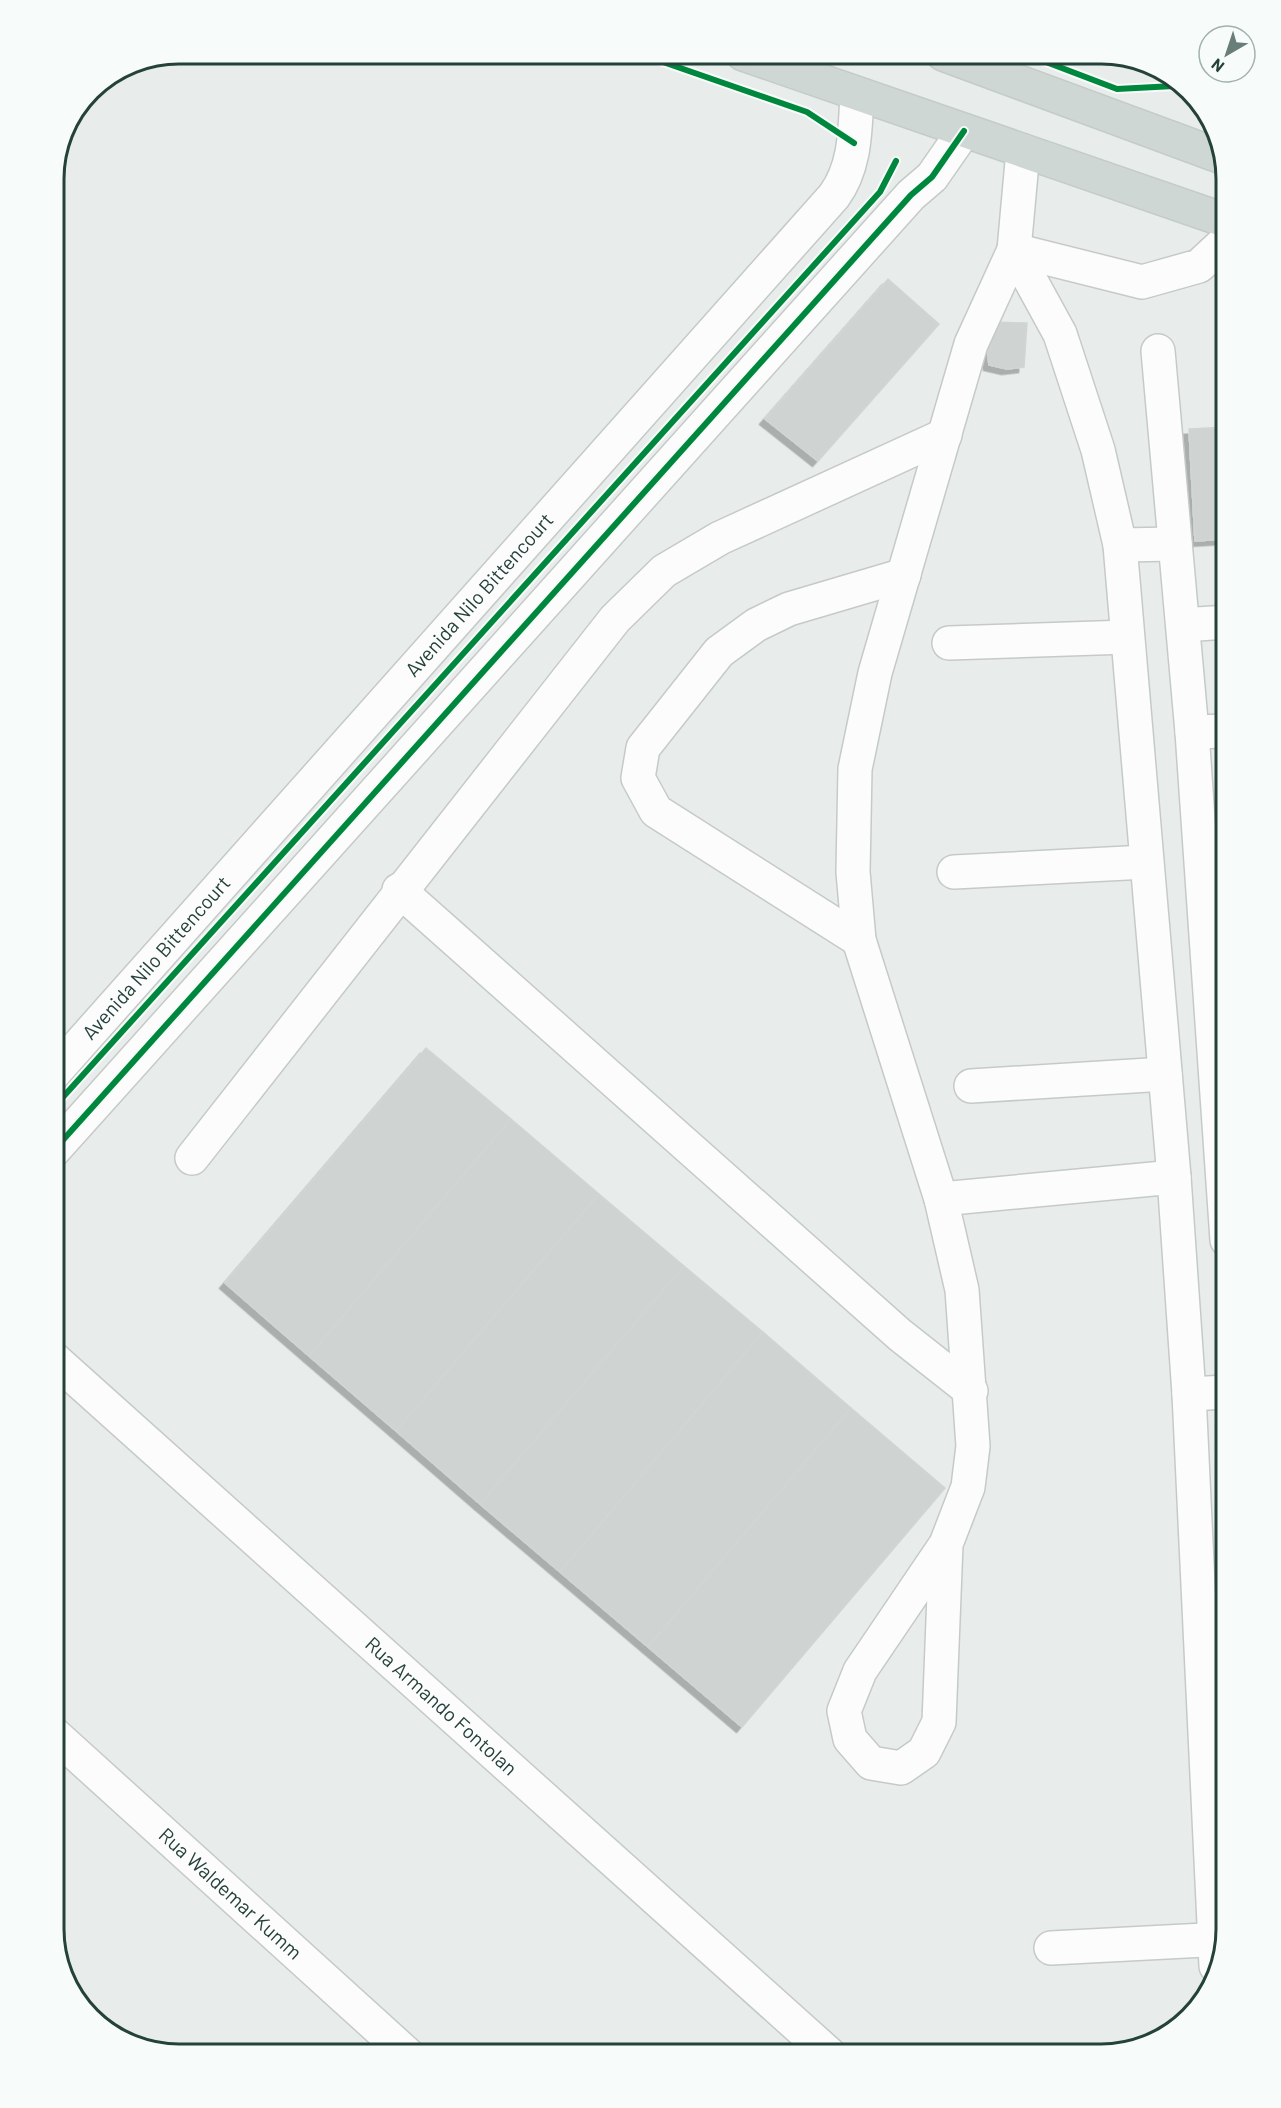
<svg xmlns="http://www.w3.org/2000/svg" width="1281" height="2108" font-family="Barlow,sans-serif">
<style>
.building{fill:#cfd4d2;stroke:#d1d6d4;stroke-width:1.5;filter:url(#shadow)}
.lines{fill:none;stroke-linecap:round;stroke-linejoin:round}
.minor-casing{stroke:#c5cac8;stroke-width:36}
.major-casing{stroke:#c3ccc9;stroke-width:36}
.minor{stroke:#fcfcfc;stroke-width:33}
.major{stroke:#cfd7d5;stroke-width:33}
.cycleway-casing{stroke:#f7fbf9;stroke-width:10}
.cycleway{stroke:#00873e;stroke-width:6}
.labels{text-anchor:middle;stroke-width:4.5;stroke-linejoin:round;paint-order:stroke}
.street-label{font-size:20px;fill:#24423a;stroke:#f7fbf9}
.rim{fill:none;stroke:#24423a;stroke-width:3}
</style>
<defs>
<filter id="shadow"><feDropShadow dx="-5.5" dy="5.5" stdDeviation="0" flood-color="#0004"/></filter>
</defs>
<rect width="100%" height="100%" fill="#e8edeb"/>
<g class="building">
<path d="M888,279L939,324L818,461L765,419Z"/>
<path d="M991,322L1027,323L1024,367L1007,369L989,365L987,346Z"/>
<path d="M1227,427V539L1195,541L1189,429Z"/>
<path d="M426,1048L511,1119L309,1356L225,1283Z"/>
<path d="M511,1119L599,1194L396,1431L309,1356Z"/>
<path d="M599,1194L684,1266L480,1504L396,1431Z"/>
<path d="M684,1266L763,1332L560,1572L480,1504Z"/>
<path d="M763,1332L851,1408L648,1647L560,1572Z"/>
<path d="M851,1408L945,1488L742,1727L648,1647Z"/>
</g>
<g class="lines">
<g class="minor-casing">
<g id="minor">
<path d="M1023,151L1014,250L1060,334L1098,450L1120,545L1174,1177L1189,1394L1216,1966"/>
<path d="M1158,351L1192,732L1227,1240"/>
<path d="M1120,545L1175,544"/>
<path d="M1183,625L1227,622"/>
<path d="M949,643L1127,637"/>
<path d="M1192,732L1227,731"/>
<path d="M954,872L1146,862"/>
<path d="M399,890L900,1335L971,1391"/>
<path d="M859,940L656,811L638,778L643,748L719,652L756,625L789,609L904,575"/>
<path id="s1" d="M54,1073L834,196C856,166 855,129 857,94"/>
<path d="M971,1086L1165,1074"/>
<path d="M54,1150L911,195L932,177L964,131"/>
<path d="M192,1158L615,619L664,571L720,538L945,435"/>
<path d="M941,1199L1174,1177"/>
<path id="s2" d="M54,1359L829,2054"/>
<path d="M1189,1394L1227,1392"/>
<path d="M946,1544L939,1722L924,1752L901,1768L871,1763L850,1739L844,1711L860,1671L946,1544L968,1487L973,1446L962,1290L941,1199L859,940L853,872L855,769L875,673L971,344L1014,250L1142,282L1199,266L1227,240"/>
<path id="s3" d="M54,1734L407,2054"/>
<path d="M1051,1948L1224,1939"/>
</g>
</g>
<g class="major-casing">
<g id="major">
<path d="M743,54L1227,221"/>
<path d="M943,54L1222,157"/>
</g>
</g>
<use href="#minor" class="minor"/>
<use href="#major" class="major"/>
<g class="cycleway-casing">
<g id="cycleway">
<path d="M640,54L807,112L854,143"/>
<path d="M1025,54L1117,89L1174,86L1183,89"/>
<path d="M54,1107L880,192L896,161"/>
<path d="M54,1150L911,195L932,177L964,131"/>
</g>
</g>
<use href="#cycleway" class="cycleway"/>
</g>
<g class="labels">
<g class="street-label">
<text dy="7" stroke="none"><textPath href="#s1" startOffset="640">Avenida Nilo Bittencourt</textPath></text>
<text dy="7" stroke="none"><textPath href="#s1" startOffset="154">Avenida Nilo Bittencourt</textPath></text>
<text dy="7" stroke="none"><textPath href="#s2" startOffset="520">Rua Armando Fontolan</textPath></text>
<text dy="7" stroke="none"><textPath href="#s3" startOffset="238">Rua Waldemar Kumm</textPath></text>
</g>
</g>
<path d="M0 0H1281V2108H0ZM179 64H1101A115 115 0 0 1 1216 179V1929A115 115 0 0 1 1101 2044H179A115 115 0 0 1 64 1929V179A115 115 0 0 1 179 64Z" fill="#f7fbf9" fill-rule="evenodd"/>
<path class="rim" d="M179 64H1101A115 115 0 0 1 1216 179V1929A115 115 0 0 1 1101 2044H179A115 115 0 0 1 64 1929V179A115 115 0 0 1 179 64Z"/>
<g transform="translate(1227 54) rotate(219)"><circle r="28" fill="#f7fbf9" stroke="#a3b1ad" stroke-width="1.5"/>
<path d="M0-4.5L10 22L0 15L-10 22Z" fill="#697e78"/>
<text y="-9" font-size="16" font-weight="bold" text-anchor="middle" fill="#24423a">N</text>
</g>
</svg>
